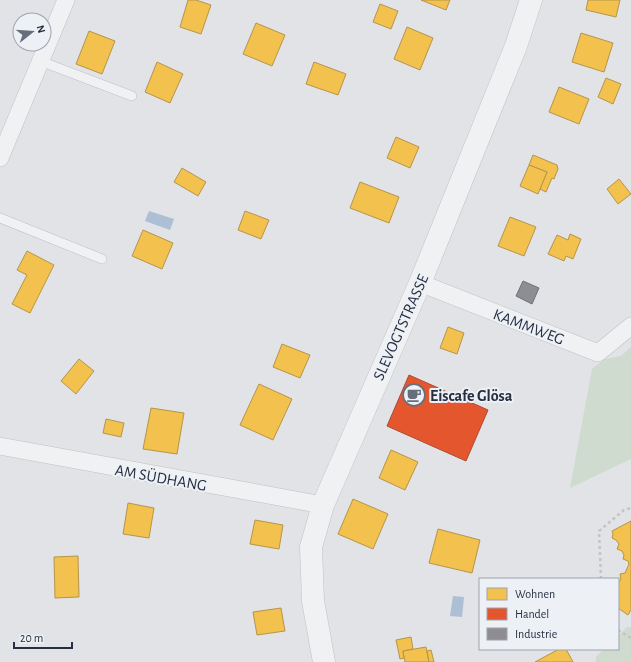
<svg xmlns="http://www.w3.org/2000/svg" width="631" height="662" font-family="'Alegreya Sans',sans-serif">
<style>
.green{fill:#d0dbd0}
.water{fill:#acbfd4}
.homes{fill:#f2c14e;stroke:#b5954a}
.shops{fill:#e4572e;stroke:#ab4b34}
.industry{fill:#8d8d92;stroke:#6e717a}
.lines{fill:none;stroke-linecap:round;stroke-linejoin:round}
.service-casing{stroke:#bfc1c4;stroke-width:10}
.minor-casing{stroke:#bfc1c4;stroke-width:18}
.tertiary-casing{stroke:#bfc1c4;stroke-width:23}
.path{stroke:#c2c4c9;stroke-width:2.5;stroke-dasharray:3 3;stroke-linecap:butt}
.service{stroke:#f0f1f3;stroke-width:9}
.minor{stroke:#f0f1f3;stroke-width:17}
.tertiary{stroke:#f0f1f3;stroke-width:22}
.labels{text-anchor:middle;stroke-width:4;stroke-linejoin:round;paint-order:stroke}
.street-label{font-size:16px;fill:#262f41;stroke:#edf1f6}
.poi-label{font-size:16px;font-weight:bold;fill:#262f41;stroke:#edf1f6;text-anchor:start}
</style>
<rect width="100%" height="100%" fill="#e1e3e6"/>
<g class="green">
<path d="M631,347V459L570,488L592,369L605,359L621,356Z"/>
<path d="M627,627H631V662H596V657L604,649H618V636Z"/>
</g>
<g class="water">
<path d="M149,211L174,219L170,230L145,221Z"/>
<path d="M453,596L464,597L462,617L450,616Z"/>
</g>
<g class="homes">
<path d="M188,0H196L211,5L201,34L180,27Z"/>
<path d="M421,0H450L446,10Z"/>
<path d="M588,0H620L616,17L586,10Z"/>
<path d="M380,4L398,11L391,29L373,22Z"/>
<path d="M256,23L285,35L272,66L243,54Z"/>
<path d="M407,27L433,38L420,70L394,59Z"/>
<path d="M89,31L115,41L102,74L76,64Z"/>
<path d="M581,33L613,43L604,72L572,62Z"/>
<path d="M157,62L183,74L170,103L145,92Z"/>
<path d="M314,62L346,74L338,95L306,84Z"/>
<path d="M606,78L621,84L613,104L598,97Z"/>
<path d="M559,87L589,99L579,124L549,112Z"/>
<path d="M396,137L419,147L410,168L387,158Z"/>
<path d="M533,155L557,165L558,169L554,179L552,178L546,192L540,189L547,172L529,165Z"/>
<path d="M529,165L547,172L538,194L520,186Z"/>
<path d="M182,168L206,182L198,196L174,182Z"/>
<path d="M619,179L631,194L618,204L607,189Z"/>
<path d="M360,182L399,197L389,223L350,208Z"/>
<path d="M245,211L269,220L261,239L238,230Z"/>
<path d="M510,217L536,227L524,256L498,246Z"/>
<path d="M143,230L173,243L162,269L132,256Z"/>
<path d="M570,234L581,239L573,259L566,256L564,261L548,254L557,235L568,240Z"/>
<path d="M27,251L54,265L30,313L12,304L27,275L17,270Z"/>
<path d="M448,327L464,333L457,354L440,348Z"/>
<path d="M282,344L310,355L300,378L273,367Z"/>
<path d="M79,359L94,371L76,394L61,381Z"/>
<path d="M259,384L292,399L273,440L240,425Z"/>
<path d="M151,408L184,413L177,454L143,449Z"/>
<path d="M106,419L124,423L121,437L103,433Z"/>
<path d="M391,450L418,462L405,490L379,478Z"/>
<path d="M353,499L388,514L373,549L338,534Z"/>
<path d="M128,503L154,508L149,538L123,534Z"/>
<path d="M255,520L283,525L279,549L250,544Z"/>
<path d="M631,521V610L628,615L618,608V583L621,579L620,574L625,573L629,564L628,561L623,559L624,555L622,551L617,549L619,544L616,540L612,538L613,534L612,531Z"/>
<path d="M438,529L480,540L472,573L429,563Z"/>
<path d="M78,556L79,597L55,598L54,557Z"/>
<path d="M281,608L285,631L257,635L253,612Z"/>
<path d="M411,637L413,649L403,651L404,658L400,659L396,640Z"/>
<path d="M426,647L429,662H405L403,651Z"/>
<path d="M559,649H566L573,662H535Z"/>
<path d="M431,650L434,662H429L427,651Z"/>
</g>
<path class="shops" d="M409,375L488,410L466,461L387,426Z"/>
<path class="industry" d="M523,281L539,288L532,304L516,296Z"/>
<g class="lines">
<g class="service-casing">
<g id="service">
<path d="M40,61L132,96"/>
<path d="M0,218L102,259"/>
</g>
</g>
<g class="minor-casing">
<g id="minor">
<path d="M0,158L66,0"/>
<path d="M420,283L598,353L631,326"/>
<path d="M0,446L323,505"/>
</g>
</g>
<g class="tertiary-casing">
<path id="tertiary" d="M324,662L313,601L311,547L323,505L420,283L516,46L531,0"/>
</g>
<g class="path">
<path d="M601,579L599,531L624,510L631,508"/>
<path d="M618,630L631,638"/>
</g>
<use href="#service" class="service"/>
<use href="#minor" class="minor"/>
<use href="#tertiary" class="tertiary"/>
</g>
<defs>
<g id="cafe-ring" transform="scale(1.15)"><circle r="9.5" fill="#edf1f6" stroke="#676e7b" stroke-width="1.5"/><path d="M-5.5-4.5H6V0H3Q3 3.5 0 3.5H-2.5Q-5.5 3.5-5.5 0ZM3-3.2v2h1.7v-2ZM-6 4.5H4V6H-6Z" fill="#676e7b"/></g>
</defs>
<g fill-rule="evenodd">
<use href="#cafe-ring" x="414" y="395"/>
</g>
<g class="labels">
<g class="street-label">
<text transform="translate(529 326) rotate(21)" y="6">KAMMWEG</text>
<text transform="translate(400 327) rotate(-66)" y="6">SLEVOGTSTRASSE</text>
<text transform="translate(161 477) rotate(10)" y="6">AM SÜDHANG</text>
</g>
<g class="poi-label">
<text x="430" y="401">Eiscafe Glösa</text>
</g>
</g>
<rect x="479" y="578" width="140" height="72" fill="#edf1f6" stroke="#9da3ae"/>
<rect x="487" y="588" width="20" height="12" fill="#f2c14e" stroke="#9da3ae"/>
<text x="515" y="598" font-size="12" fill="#262f41">Wohnen</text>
<rect x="487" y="608" width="20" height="12" fill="#e4572e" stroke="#9da3ae"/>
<text x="515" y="618" font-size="12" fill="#262f41">Handel</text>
<rect x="487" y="628" width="20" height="12" fill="#8d8d92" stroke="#9da3ae"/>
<text x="515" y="638" font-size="12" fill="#262f41">Industrie</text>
<g transform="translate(32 32) rotate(73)"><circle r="19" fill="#edf1f6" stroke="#9da3ae"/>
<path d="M0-3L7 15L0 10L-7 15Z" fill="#676e7b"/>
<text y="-6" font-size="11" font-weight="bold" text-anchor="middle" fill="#262f41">N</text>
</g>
<path d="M14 642v6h58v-6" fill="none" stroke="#262f41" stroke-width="2"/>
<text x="20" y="642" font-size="12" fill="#262f41" stroke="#edf1f6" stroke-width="3" paint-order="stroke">20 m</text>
</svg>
